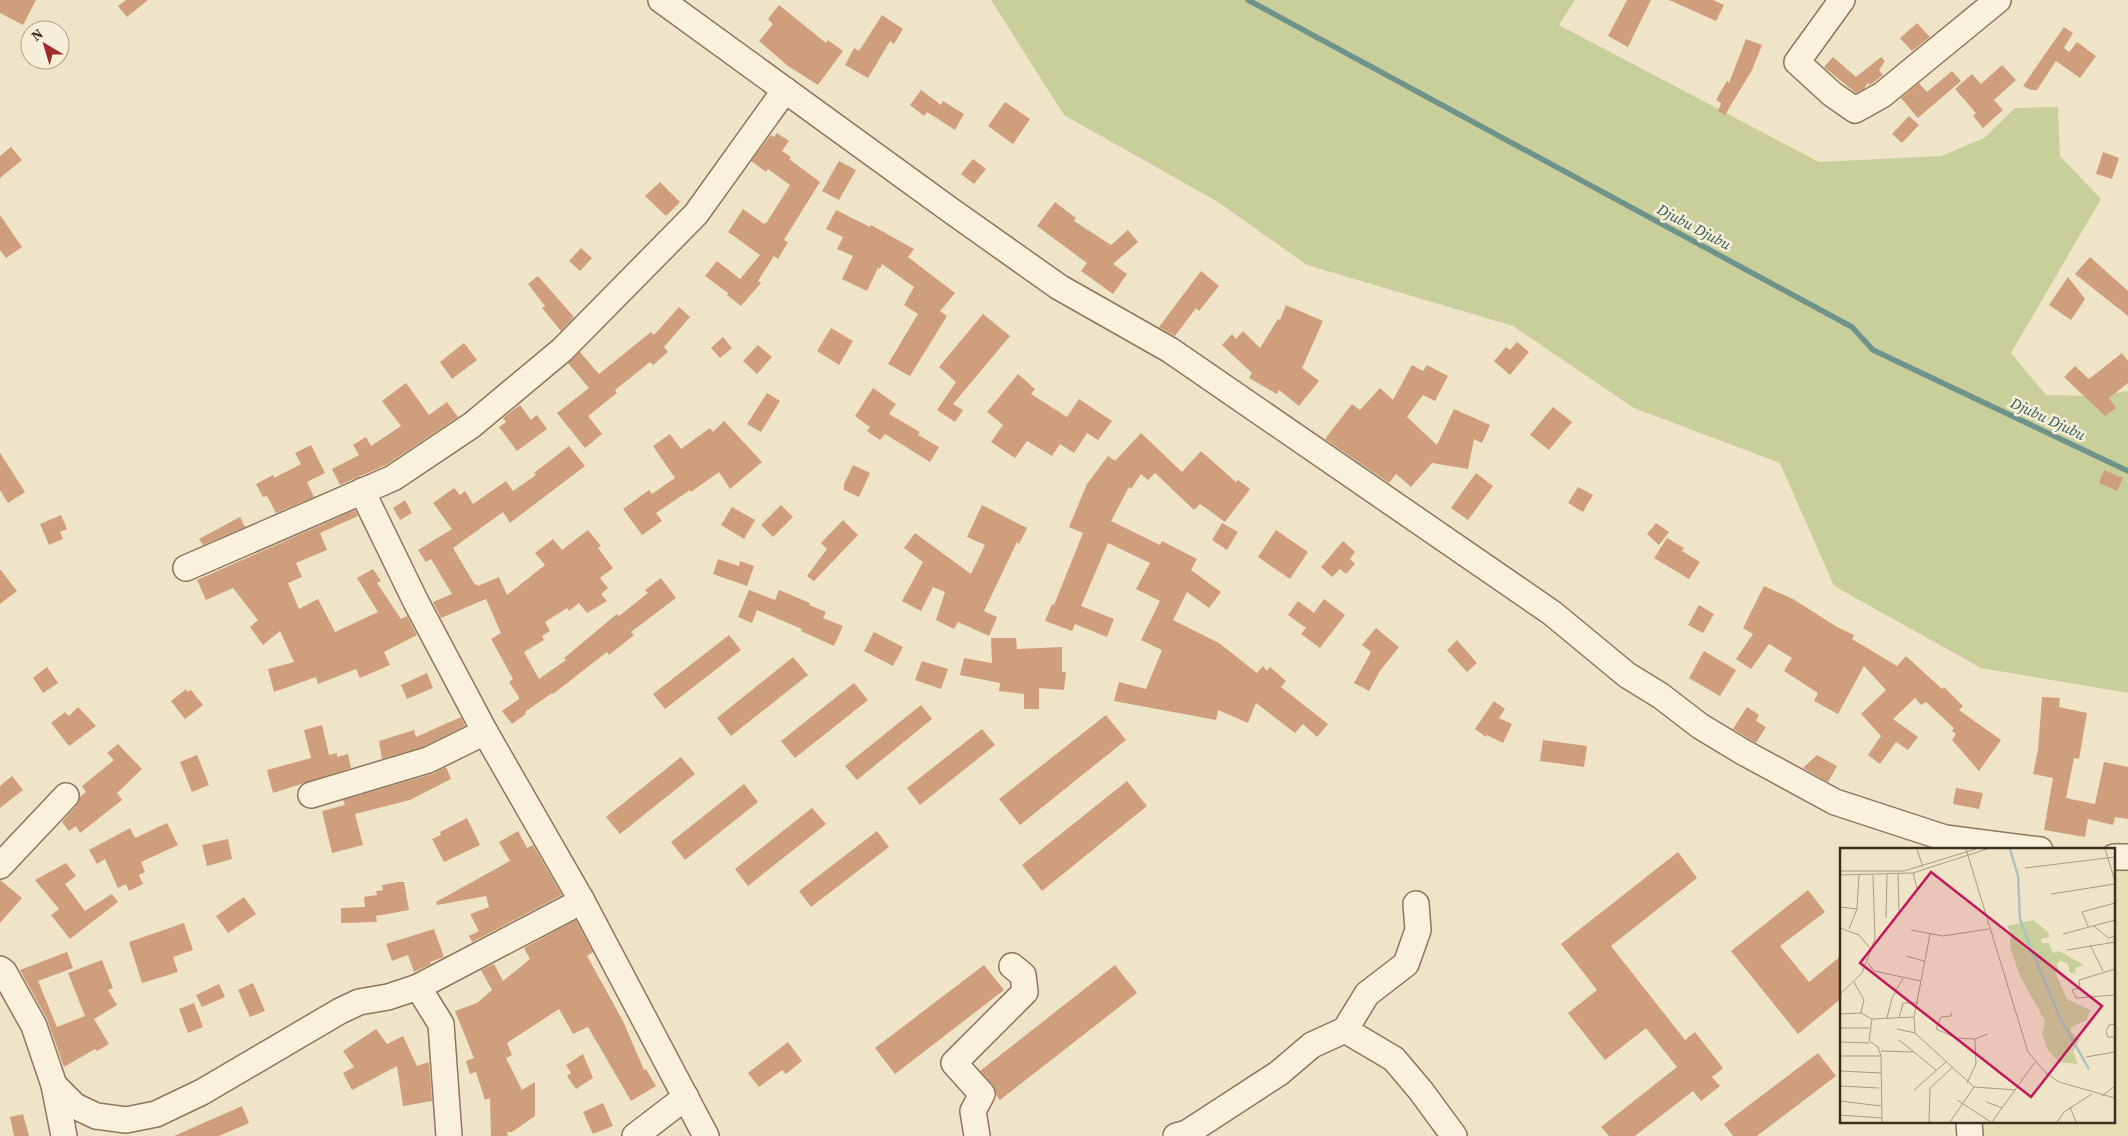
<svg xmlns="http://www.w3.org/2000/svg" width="2128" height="1136" font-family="'Source Serif 4',serif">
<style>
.farmland{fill:#e6deb5}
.green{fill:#c9cf9b}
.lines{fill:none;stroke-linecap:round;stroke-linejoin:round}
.stream{stroke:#6f938a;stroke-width:5.5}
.building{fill:#cf9f7d}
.minor-casing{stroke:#8d765c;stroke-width:28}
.minor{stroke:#faf1dc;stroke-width:25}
.labels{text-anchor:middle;stroke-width:5;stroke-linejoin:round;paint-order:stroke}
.water-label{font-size:15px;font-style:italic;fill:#2f5d5a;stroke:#f7eed8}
.inset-river{fill:none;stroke:#a9c4bc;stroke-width:2.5}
.inset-road{fill:none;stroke:#a89b85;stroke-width:1}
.view{fill:#c2185b;fill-opacity:0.15;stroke:#c2185b;stroke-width:2.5}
.inset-edge{fill:none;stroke:#3d2e20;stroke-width:2.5}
</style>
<rect width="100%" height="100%" fill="#f0e4c8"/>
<path class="farmland" d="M2114,867L2128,868V1136H1970V1122H2114Z"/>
<path class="green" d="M991,0H1575L1559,25L1819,162L1941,156L1984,138L2015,108L2058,107L2060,156L2101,199L2011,353L2046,395L2098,396L2128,391V693L1981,668L1834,586L1780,463L1634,408L1513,326L1307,265L1218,202L1064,115Z"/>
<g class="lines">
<path class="stream" d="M1248,0L1852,327L1873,350L2128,471"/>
</g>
<g class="building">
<path d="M0,0H36L23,25L0,13Z"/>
<path d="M126,0H148L127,17L118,6Z"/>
<path d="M1627,0H1651L1628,47L1608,36Z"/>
<path d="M1669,0H1713L1724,5L1716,21Z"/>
<path d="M779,5L826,43L828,40L843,51L818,85L788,66L759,41L773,24L768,19Z"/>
<path d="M882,15L903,29L894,44L890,41L868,78L845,65L854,48L859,51Z"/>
<path d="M1917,23L1930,37L1912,51L1900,38Z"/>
<path d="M2064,27L2073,33L2064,48L2069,52L2077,42L2096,56L2080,78L2056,61L2037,90H2031L2023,86Z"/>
<path d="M1746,39L1762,45L1752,70L1725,115L1718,111L1721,103L1716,100L1727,81L1729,83Z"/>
<path d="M1833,57L1856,77L1881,57L1885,61L1879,70L1883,75L1870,85L1868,83L1864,89L1856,93L1824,67Z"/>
<path d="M2002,65L2016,80L1994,100L2003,110L1983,128L1973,116L1976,113L1955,89L1972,74L1981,84Z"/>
<path d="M1952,71L1961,81L1918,118L1901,98L1919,83L1927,92Z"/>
<path d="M921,90L941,105L943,101L964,114L955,130L927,112L924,116L910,105Z"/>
<path d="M1005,102L1030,119L1013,144L988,126Z"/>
<path d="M1909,116L1919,125L1902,143L1892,134Z"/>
<path d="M777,133L789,141L782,151L791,157L789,159L820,182L787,235L784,240L788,242L778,259L774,256L758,281L761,283L741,306L727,295L728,293L705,276L717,261L740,279L760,255L728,232L743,209L764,224L767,222L790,185L768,169L766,172L751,161L771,135L774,137Z"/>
<path d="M11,147L22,160L0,178V156Z"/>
<path d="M2103,152L2119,158L2112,179L2096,174Z"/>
<path d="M973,159L986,169L974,184L961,174Z"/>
<path d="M839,161L856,170L839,200L822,191Z"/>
<path d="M660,182L680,202L666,216L645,196Z"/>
<path d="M1055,202L1076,218L1074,221L1111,245L1128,230L1138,242L1113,264L1127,274L1113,294L1081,271L1087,263L1037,226Z"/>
<path d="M836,210L870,227L871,225L914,249L908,257L955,293L940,311L947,316L910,376L888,364L918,314L904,305L914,287L882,264L880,269L878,268L867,291L842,279L853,256L837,249L843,237L826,229Z"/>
<path d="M0,215L22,247L6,258L0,250Z"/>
<path d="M581,248L592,258L580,271L569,261Z"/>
<path d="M2090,257L2128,291V316L2075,274Z"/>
<path d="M1201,271L1219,286L1199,311L1196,308L1175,336L1159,327Z"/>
<path d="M538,276L574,317L561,331L542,308L545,306L528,284Z"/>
<path d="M2068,277L2085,299L2071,320L2049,305Z"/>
<path d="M1286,305L1323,321L1302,368L1319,381L1299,406L1279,390L1277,394L1249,378L1252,373L1222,345L1232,334L1236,339L1243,331L1260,348L1278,319L1280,320Z"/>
<path d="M679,307L690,317L664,347L668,352L653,365L650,362L615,390L617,393L588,416L602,434L585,448L557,413L589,388L568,363L580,352L599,374L651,332L654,335Z"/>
<path d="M983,314L1010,336L953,404L963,410L955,422L937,410L956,382L939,367Z"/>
<path d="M831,328L853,341L839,365L817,351Z"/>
<path d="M723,337L732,348L720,358L711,348Z"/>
<path d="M1517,342L1529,352L1510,375L1494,361L1506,347L1510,350Z"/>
<path d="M464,343L477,360L452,379L440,362Z"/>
<path d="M758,345L772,357L757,374L743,361Z"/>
<path d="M2122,353L2128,361V383L2109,398L2116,408L2105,416L2064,377L2075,366L2089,379Z"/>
<path d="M1412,365L1423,371L1427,365L1448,376L1435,401L1423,395L1407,417L1437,445L1454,409L1490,425L1482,443L1474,439L1468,469L1432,463L1411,487L1396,474L1389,483L1325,439L1352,404L1360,410L1380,388L1393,400Z"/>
<path d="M1018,374L1035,389L1031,394L1067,417L1079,399L1112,421L1098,440L1087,433L1074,453L1060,444L1052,456L1027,441L1015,458L991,442L1003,425L987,412Z"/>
<path d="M406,383L429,415L447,402L458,417L386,465L340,485L332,469L359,455L353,445L366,437L371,446L401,426L382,401Z"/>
<path d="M873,388L896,404L889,414L920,432L918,435L939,447L930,462L885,434L880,440L867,431L870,427L855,416Z"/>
<path d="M767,393L780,401L761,432L747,424Z"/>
<path d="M520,405L531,420L537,415L547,429L517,451L499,427L506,422L503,418Z"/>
<path d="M1553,407L1572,422L1549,450L1530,435Z"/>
<path d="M724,421L762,462L730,489L719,472L691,492L690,490L656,513L662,521L642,535L623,509L649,490L652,494L675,478L653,446L670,434L681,449L710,428L713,432Z"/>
<path d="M1141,433L1182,472L1201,451L1236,482L1238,480L1250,489L1225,522L1200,504L1194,510L1155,473L1148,480L1141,474L1131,489L1129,487L1111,521L1160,545L1162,541L1197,559L1191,570L1221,592L1209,608L1187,592L1173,620L1219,643L1257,673L1263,666L1267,671L1270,667L1286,681L1281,687L1328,724L1317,737L1303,724L1295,733L1256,703L1248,723L1218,710L1216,720L1114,701L1119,682L1146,689L1162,650L1141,640L1160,601L1136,589L1150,563L1108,543L1081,606L1114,619L1107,637L1075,624L1072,631L1045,621L1052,604L1054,605L1083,533L1069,527L1087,484L1108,456L1115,461Z"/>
<path d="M311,445L325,473L307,482L314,497L276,513L267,496L263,497L256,484L273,475L274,478L301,464L295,453Z"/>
<path d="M569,446L585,466L510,523L503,512L453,548L475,585L477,584L478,586L499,577L507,595L545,565L535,553L553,539L562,550L588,530L601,546L598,548L613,568L600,578L608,588L601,594L607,601L587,613L579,603L569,611L567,608L545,622L550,631L542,636L544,640L524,652L539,679L566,660L564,658L617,614L619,616L648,593L645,590L661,578L676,598L631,632L634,635L609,655L607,652L553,694L552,693L525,712L526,714L512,724L502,711L519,699V697L509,682L513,679L491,639L501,633L486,599L441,618L433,602L452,594L431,559L426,562L418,550L452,529L433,503L454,488L460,495L465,491L473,504L506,481L513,491L536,475L534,473Z"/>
<path d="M0,453L25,492L8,503L0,490Z"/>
<path d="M853,465L870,473L859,497L844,490V484Z"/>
<path d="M2104,470L2123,478L2117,491L2099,483Z"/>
<path d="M1476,473L1493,486L1468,520L1451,508Z"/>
<path d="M1578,487L1593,495L1583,512L1568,503Z"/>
<path d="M405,500L412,513L400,520L393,508Z"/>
<path d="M781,505L793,517L773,537L761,525Z"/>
<path d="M982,505L1027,528L1019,544L1017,542L984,611L997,617L989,636L958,622L954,629L936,620L945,592L933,587L921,611L902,601L923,562L904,548L915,533L971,574L985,545L967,537Z"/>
<path d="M732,507L755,520L744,539L721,525Z"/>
<path d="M355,510L358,516L320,533L327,550L296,563L302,577L288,583L299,609L318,599L335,632L378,612L357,578L373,569L381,581L377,583L401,619L407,616L417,635L384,652L390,665L360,678L356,669L318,684L316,677L274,692L268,669L294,662L280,631L263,645L250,627L258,620L233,588L206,600L197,580Z"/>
<path d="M61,515L67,529L60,532L63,539L49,545L40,524Z"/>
<path d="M240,517L245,527L203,545L199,539Z"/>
<path d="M843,520L858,535L814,581L807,576L827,549L821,543Z"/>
<path d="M1222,523L1238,532L1227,550L1212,540Z"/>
<path d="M1656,523L1669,532L1659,545L1647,534Z"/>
<path d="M1276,530L1308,552L1290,579L1258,557Z"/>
<path d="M1667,538L1684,548L1682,551L1700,562L1689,579L1654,558Z"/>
<path d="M1343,541L1355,552L1350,559L1355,564L1346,574L1340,569L1332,577L1321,567Z"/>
<path d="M718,559L739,566L740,561L754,566L747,586L713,574Z"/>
<path d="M0,569L17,591L0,604Z"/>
<path d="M1764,586L1793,599L1837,627L1854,635L1852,639L1897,666L1906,656L1942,689L1944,687L1963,706L1959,710L2001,740L1979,771L1952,740L1956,734L1952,731L1954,728L1926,702L1921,705L1915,698L1893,719L1918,737L1908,750L1896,742L1880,764L1868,755L1881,736L1861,714L1886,690L1864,666L1838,714L1814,701L1818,693L1784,671L1792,658L1769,644L1751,669L1736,659L1753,634L1743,628Z"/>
<path d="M749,590L775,600L779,590L810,603L809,605L826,612L823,618L843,626L834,646L801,631L802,629L757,610L752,623L738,617Z"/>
<path d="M1324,599L1345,615L1320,648L1301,634L1306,628L1288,615L1298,601L1314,613Z"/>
<path d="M1699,605L1714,614L1703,633L1688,625Z"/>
<path d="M1376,628L1399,647L1380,671L1369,691L1354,683L1371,652L1362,645Z"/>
<path d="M874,632L903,647L893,666L864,651Z"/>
<path d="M729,635L741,650L665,709L653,694Z"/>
<path d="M991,638H1016L1017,649L1062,647V672H1066L1064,690L1039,688V709H1024V694L999,691L1000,683L960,675L964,658L992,663Z"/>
<path d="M1457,640L1477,663L1467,672L1447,650Z"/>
<path d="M1704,651L1736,670L1720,696L1689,678Z"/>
<path d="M793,657L808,675L731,736L717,718Z"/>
<path d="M922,661L948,669L941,689L915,680Z"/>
<path d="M47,667L58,683L43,693L33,678Z"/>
<path d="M427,673L433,688L407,699L401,685Z"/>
<path d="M854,683L868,700L795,758L781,741Z"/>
<path d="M186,689L187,692L191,690L203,705L185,719L171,701Z"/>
<path d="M2042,697L2060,698L2059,707L2087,713L2079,759L2074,758L2066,798L2095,804L2104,762L2128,767V819L2115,817L2113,825L2088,819L2085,837L2044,830L2053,778L2033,774L2038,750Z"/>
<path d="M1494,701L1505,709L1499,718L1512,724L1503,743L1487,735L1486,737L1475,729Z"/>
<path d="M921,705L932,719L857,780L845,766Z"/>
<path d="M78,707L96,726L69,746L51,723L65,712L69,716Z"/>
<path d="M1747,707L1759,715L1756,721L1766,727L1756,743L1733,729Z"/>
<path d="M1106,715L1126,740L1020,825L999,799Z"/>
<path d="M461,717L465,726L423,747L382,759L379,741L414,730L416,737Z"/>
<path d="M322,725L329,755L337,753V757L348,754L351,768L273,793L267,770L311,758L304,730Z"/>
<path d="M982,729L995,745L920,805L907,788Z"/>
<path d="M1543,740L1587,746L1584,767L1540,761Z"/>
<path d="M118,744L142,769L117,793L122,800L80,833L76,826L69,831L62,822L76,806L80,797L86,792L82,786L114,760L107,753Z"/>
<path d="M197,755L209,785L192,792L180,762Z"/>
<path d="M1817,755L1837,766L1828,782L1803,768Z"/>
<path d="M681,757L695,774L620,834L606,817Z"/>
<path d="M446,767L451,779L410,800L355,814L363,845L332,853L322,811L345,805L343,800L432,774Z"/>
<path d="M12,776L23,790L0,808V786Z"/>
<path d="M1127,781L1147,806L1042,891L1022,865Z"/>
<path d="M744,784L758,802L685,860L671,842Z"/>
<path d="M1956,788L1983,793L1979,809L1953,804Z"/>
<path d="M812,808L826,824L748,886L735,869Z"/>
<path d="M467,818L480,845L444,862L432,839L441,835L440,832Z"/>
<path d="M167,823L178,845L141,862L145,872L139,875L143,884L129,891L126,884L118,888L105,859L97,864L89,850L130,828L135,838Z"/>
<path d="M518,831L527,848L533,845L562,895L472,942L469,936L479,931L470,914L489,907L486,896L437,905L436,902L510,861L499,842Z"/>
<path d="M877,831L889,847L811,907L799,891Z"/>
<path d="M228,839L232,859L207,866L202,845Z"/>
<path d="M1678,852L1697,878L1611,946L1685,1040L1695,1032L1723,1068L1712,1077L1720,1086L1701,1101L1693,1091L1635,1136H1609L1601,1127L1677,1067L1646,1028L1605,1060L1568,1013L1597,990L1561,944Z"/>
<path d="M66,863L76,876L65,884L85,911L112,894L118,902L70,939L51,915L59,909L35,880Z"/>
<path d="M0,880L22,898L0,923Z"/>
<path d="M398,882H404L409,910L376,916L377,922L341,923V908L365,907L364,897L377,895L376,891L383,890L382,885Z"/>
<path d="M1808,890L1825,912L1780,946L1809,982L1842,955V998L1798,1034L1731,951Z"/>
<path d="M244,897L256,914L228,933L216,916Z"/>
<path d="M576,920L593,952L587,956L623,1021L644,1070L646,1069L656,1086L631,1101L588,1027L573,1034L559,1009L507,1043L512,1055L506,1058L522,1090L535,1082V1116L512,1132H507L508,1136H491L490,1098L485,1100L476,1072L470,1074L466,1061L474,1058L455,1011L477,1003L492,990L481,970L494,964L503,981L530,959L524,948Z"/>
<path d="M184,923L193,950L173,957L178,972L142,983L129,942Z"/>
<path d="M434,929L444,957L430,962L431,964L414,972L408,955L392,961L386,944Z"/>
<path d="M67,952L73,968L38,981L57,1027L85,1016L68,973L102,960L113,988L108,990L117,1005L94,1019L109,1044L97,1051L95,1049L64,1067L47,1019L20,970Z"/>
<path d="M984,965L1004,990L895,1074L875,1048Z"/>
<path d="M1115,965L1137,993L1000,1100L996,1095L993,1085L980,1071Z"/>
<path d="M253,983L265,1011L250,1017L238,990Z"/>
<path d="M219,984L225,997L202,1007L196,995Z"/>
<path d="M194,1003L203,1027L188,1033L179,1009Z"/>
<path d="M376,1029L387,1044L403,1036L417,1066L429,1062L432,1101L403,1106L397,1066L352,1090L343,1073L354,1067L343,1051Z"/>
<path d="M788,1042L802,1061L786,1074L782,1070L759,1087L748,1073Z"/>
<path d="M1818,1053L1836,1076L1757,1136H1733L1724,1124Z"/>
<path d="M583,1054L593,1078L576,1089L567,1076L571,1073L566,1065Z"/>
<path d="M603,1103L613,1126L593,1134L583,1112Z"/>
<path d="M242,1106L249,1123L219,1136H174Z"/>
<path d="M23,1114L29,1136H14L10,1117Z"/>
</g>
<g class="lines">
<g class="minor-casing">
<g id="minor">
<path d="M661,0L953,212L1059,287L1170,350L1552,613L1627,675L1661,696L1700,726L1743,752L1835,802L1945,838L2040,850"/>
<path d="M1842,0L1797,62L1832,94L1855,110L1882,95L1998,0"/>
<path d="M362,491L416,602L485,732L582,901L706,1136"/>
<path d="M186,568L393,478L472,425L562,350L696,214L785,90"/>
<path d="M311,795L428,760L485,732"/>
<path d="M2114,857H2128"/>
<path d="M0,866L66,796"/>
<path d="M1416,904L1418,930L1406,964L1367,994L1345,1030L1394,1059L1421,1091L1454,1136"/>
<path d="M0,969L4,972L34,1026L54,1085L64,1136"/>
<path d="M418,987L441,1024L449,1136"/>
<path d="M54,1085L75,1106L96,1116L126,1120L156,1114L202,1092L340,1011L359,1002L388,997L418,987L582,901"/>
<path d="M1969,1122L1970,1136"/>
<path d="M635,1136L686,1097"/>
<path d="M977,1136L973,1111L982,1094L954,1063L1025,992L1023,975L1012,966"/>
<path d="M1176,1136L1187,1133L1279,1073L1312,1045L1345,1030"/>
</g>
</g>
<use href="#minor" class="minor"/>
</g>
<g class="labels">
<g class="water-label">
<text transform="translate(1694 227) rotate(28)" y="5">Djubu Djubu</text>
<text transform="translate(2048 419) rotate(25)" y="5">Djubu Djubu</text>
</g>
</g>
<g transform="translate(1840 848)">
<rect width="275" height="275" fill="#f0e4c8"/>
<path d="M193,72L208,84L210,89L201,91L202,95H209L213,105L219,103L244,117L235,120L236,126L230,125L228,116L221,113L217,115L219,123L215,124L227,151L250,162L247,172L231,179V184L240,191L233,204L238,216L219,214L208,202L202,186L205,173L180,128L170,100L171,85L167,78Z" fill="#c9cf9b"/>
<path class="inset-river" d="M170,1L178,28L180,71L190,98L220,170L249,221"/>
<path class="inset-road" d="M77,1L83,19M126,1L188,204L206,225L219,234L275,250M265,1L275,33M185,20L275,9M0,23H64L136,1M73,25L77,40M58,26L59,63M0,27L73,25L147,1M211,46L275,36M0,59L17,61M46,70L47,26M248,78L242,64L275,55M254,78L268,90L275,88M0,80L19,87L30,100M9,81L17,61L19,27M71,82L103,88L149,81M90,86L74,169L75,185L134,239L176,242M223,86L275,72M250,97L263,123M227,102L275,94M66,108L84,113M28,115L34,123L81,133M275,121L239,132L240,140L232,142L236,150L275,147M14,134L24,152L21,165M0,146L22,125L35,91L33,27M112,165L111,168L101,169L96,181L116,190L135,191M0,166L21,165L32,171L74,169M47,170L52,150L63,130M59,170L63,155H78M32,171L29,193L38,199L41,208L42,274M275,176L269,177L266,183L268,189H275M0,180H29M57,181L75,185M59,192L96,222M0,194L29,195M41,203L73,204M0,208H41M246,209L275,204M0,223L41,225M127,235L136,216L135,191L148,186M0,238L39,240M74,242L106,214M262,248L275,238M117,252L151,274M0,253L41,258M146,254L163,260M230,259L236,274M0,267L42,270M89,274L90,240L112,220M110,274L134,239M152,274L195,214M217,274L224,264L252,246"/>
<path class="view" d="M91,24L262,158L191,249L20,115Z"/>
<rect width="275" height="275" class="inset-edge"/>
</g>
<g transform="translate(45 45) rotate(322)"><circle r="24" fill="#f7eed8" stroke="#ada18e"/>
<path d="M0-4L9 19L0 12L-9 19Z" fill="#9e2a2b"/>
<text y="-8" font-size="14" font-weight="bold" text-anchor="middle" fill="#3d2e20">N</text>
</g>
</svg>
